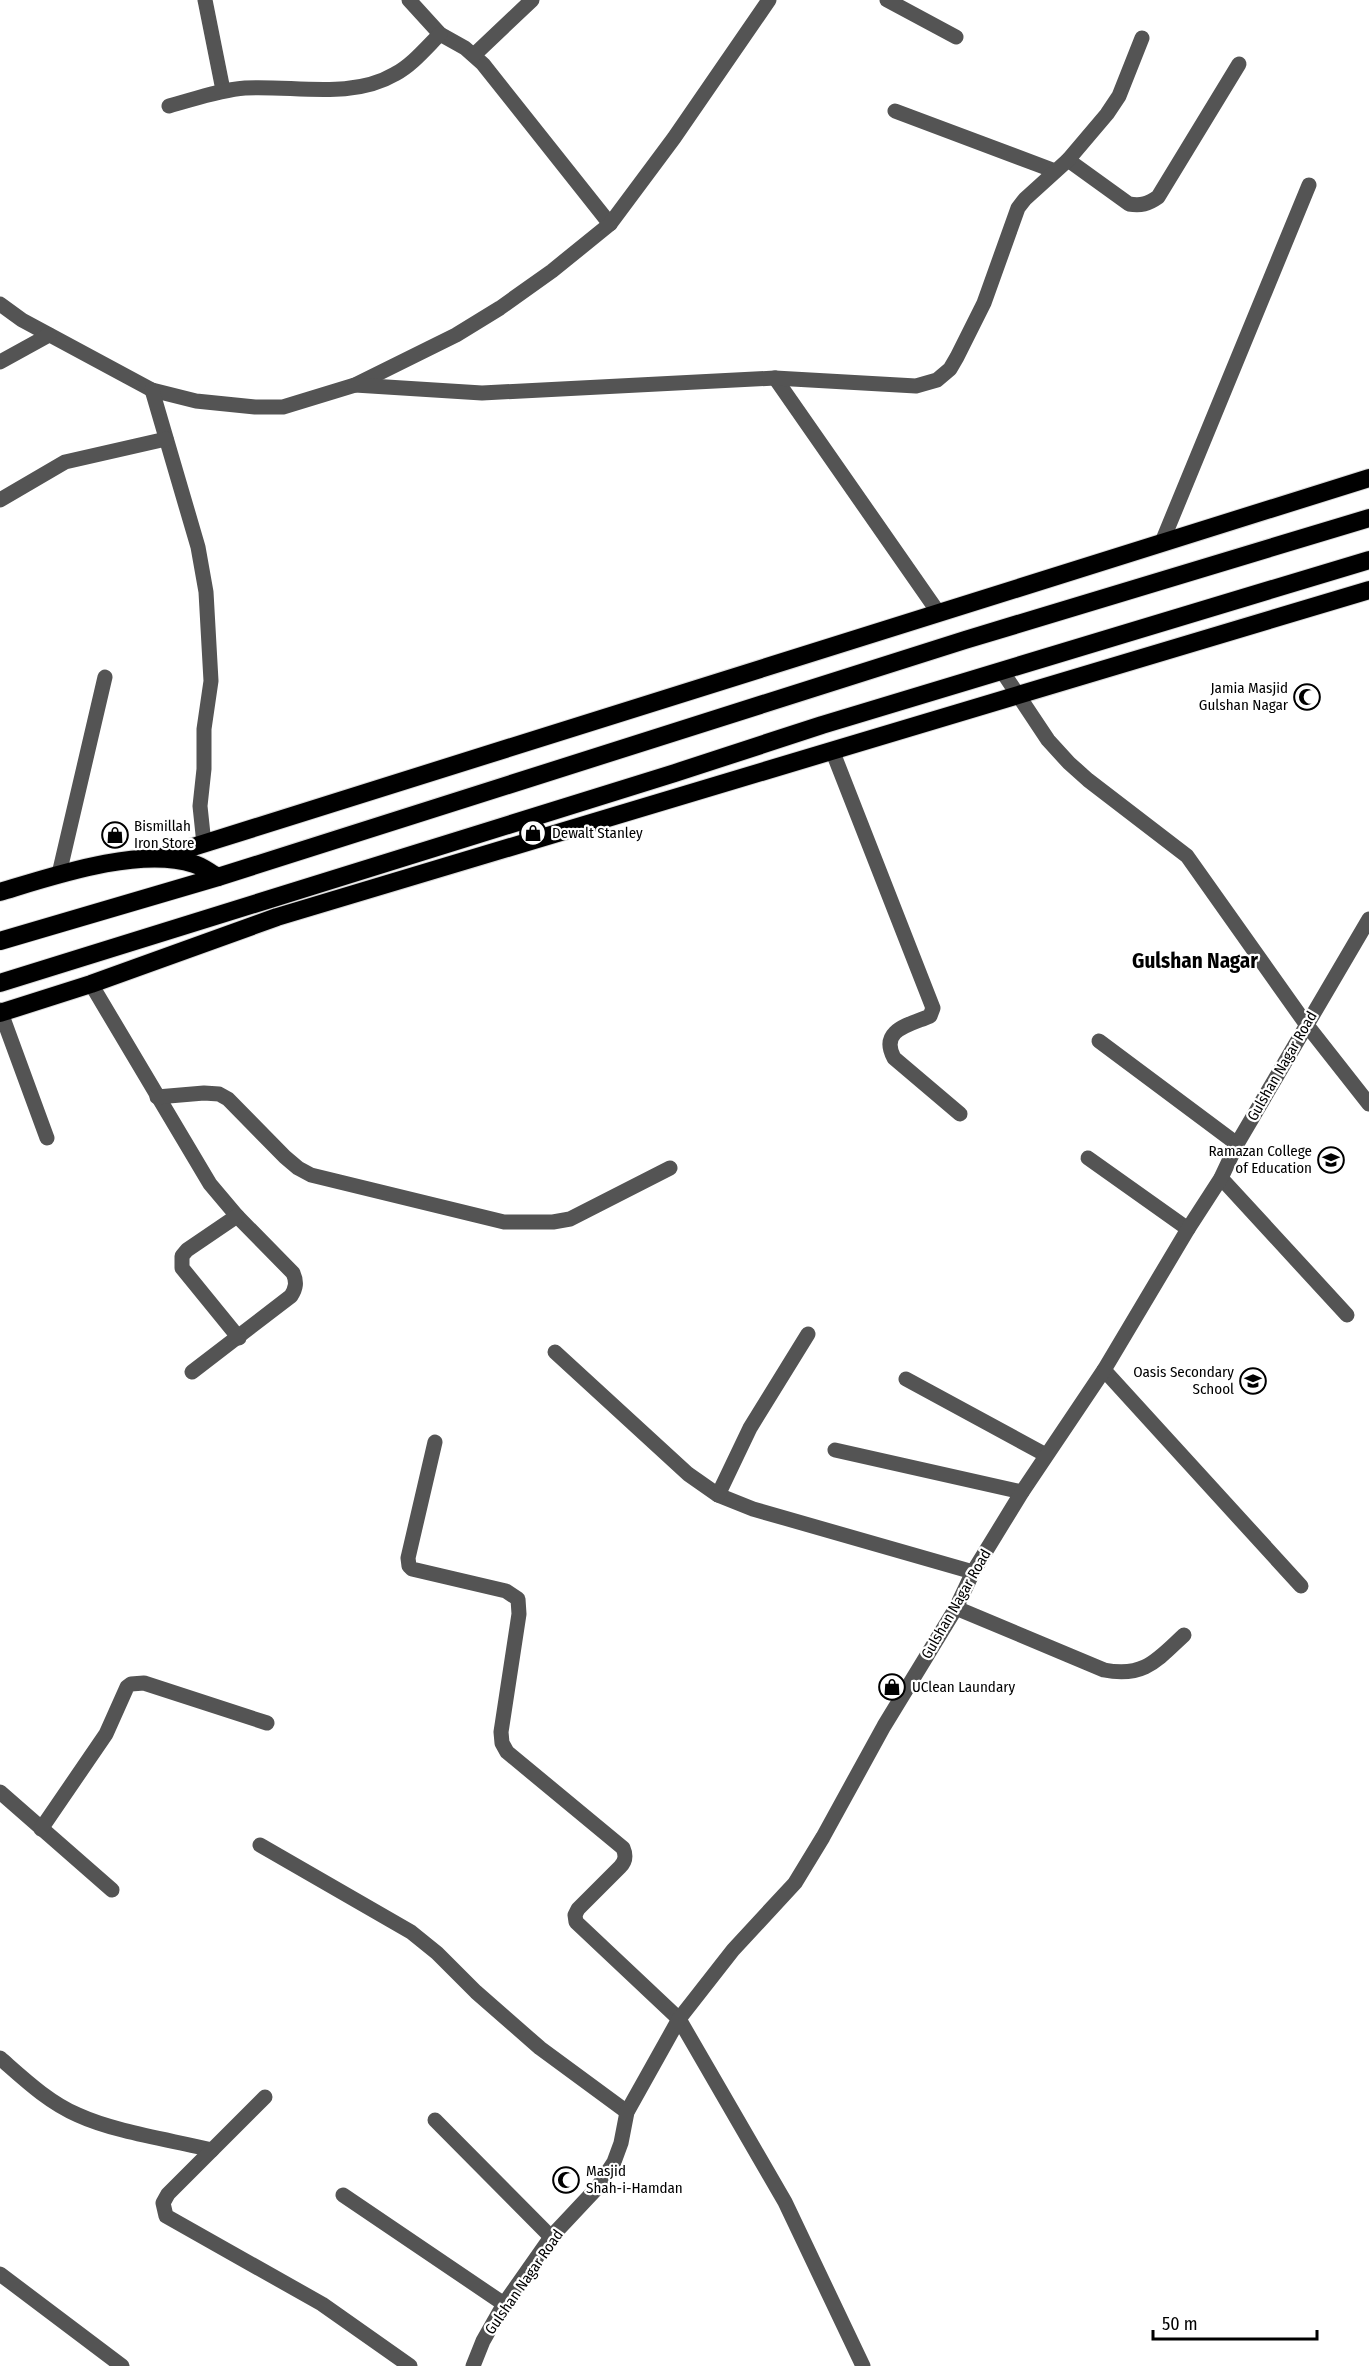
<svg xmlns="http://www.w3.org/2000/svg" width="1369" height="2366" font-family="'Fira Sans Condensed',sans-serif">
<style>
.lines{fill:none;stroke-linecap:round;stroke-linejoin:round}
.highway-casing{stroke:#dbdbdb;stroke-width:20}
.minor{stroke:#545454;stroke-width:15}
.highway{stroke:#000;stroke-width:18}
.labels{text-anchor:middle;stroke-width:4.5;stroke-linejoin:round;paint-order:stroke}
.poi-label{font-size:15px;fill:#000;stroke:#fff;text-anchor:start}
.street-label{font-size:15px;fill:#000;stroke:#fff}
.district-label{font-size:21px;font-weight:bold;fill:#000;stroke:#fff}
</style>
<rect width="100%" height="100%" fill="#fff"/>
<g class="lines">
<g class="highway-casing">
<g id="highway">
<path d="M161,857L1369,478"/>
<path d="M0,892C53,876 140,846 194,864C202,866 210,873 218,877"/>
<path d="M0,941L218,877L965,640L1369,518"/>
<path d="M0,983L675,773L822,725L1369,560"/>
<path d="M0,1013L91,984L277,917L1369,590"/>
</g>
</g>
<g class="minor">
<path d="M205,0L223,90"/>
<path d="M409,0L440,34L465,48L483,64L610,224"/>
<path d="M887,0L956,37"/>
<path d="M474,55L532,0"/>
<path d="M169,106C195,99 219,90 245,88C293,85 351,100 395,74C412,65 426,48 440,34"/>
<path d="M895,111L1055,171"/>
<path d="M1068,160L1129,204C1141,206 1148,204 1158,197L1239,64"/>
<path d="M0,304L22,320L152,390L196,401L255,407H283L355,385L456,335L500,308L552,271L610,224L674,138L769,0"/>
<path d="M0,362L49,335"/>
<path d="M775,378L938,612"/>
<path d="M355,385L482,393L775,378L916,386L937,380L950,369L957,357L984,303L1018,208L1025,199L1068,160L1107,114L1119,96L1142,38"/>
<path d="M152,390L198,547L206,592L211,681L204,729V769L200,806L204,844"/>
<path d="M0,500L65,462L166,439"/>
<path d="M1162,542L1309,185"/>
<path d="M1002,671L1048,740L1069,763L1088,780L1187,856L1306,1024L1369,1104"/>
<path d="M832,750L933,1008L930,1016C909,1025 879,1030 894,1058L960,1114"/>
<path d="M59,874L105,677"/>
<path d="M91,984L210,1184L237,1216L293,1273C297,1282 296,1288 291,1296L192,1372"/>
<path d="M0,1010L47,1138"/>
<path d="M1099,1041L1237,1144"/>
<path d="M157,1097L204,1093L219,1094L228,1099L285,1157L298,1168L311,1175L504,1222H553L570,1219L670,1168"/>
<path d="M1088,1158L1188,1229"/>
<path d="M1221,1178L1347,1315"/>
<path d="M237,1216L187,1250L182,1256V1268L239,1338"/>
<path d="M555,1352L688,1474L718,1495L753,1509L973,1572"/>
<path d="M1104,1370L1301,1586"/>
<path d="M906,1379L1046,1455"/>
<path d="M435,1442L408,1558L409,1566L412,1569L506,1591L518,1599L519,1614L501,1732L502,1743L507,1752L623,1848C626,1855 626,1861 620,1867L578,1909L575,1915L576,1922L679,2019L785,2202L863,2366"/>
<path d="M835,1450L1022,1492"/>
<path d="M718,1495L750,1428L808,1334"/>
<path d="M956,1608L1104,1670C1144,1678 1157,1660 1184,1635"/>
<path d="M0,1792L112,1890"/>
<path d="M41,1829L106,1734L127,1687L131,1684L144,1683L267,1723"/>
<path d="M260,1845L411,1932L437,1953L476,1992L540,2048L627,2112"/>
<path d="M0,2058C24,2079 48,2102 78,2115C115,2132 171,2140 212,2150"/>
<path d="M265,2097L168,2194L163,2203L166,2216L322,2304L410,2366"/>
<path d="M435,2120L551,2237"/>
<path d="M343,2195L504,2304"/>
<path d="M0,2274L122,2366"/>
<path d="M473,2366L483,2341L504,2304L551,2237L597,2188L614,2162L621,2143L627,2112L679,2019L733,1950L795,1883L823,1837L884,1726L956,1608L973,1572L1022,1492L1104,1370L1188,1229L1221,1178L1237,1144L1369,919"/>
</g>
<use href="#highway" class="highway"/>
</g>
<defs>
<g id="mosque-ring" transform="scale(1.35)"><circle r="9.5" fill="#fff" stroke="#000" stroke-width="1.5"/><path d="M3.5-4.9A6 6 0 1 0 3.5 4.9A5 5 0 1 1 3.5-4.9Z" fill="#000"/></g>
<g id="shop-ring" transform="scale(1.35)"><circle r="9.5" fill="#fff" stroke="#000" stroke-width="1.5"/><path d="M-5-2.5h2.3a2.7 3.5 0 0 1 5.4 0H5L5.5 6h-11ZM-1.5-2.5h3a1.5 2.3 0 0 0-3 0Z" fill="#000"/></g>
<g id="university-ring" transform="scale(1.35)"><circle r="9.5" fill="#fff" stroke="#000" stroke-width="1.5"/><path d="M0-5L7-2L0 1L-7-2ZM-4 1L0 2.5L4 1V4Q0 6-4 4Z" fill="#000"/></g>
<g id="school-ring" transform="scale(1.35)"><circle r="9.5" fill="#fff" stroke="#000" stroke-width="1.5"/><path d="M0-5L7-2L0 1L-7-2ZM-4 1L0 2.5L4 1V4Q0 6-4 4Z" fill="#000"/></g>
</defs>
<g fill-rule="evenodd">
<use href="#mosque-ring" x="1307" y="697"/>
<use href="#shop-ring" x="533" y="833"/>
<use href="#shop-ring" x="115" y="835"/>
<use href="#university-ring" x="1331" y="1160"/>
<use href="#school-ring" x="1253" y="1381"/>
<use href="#shop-ring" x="892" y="1687"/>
<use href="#mosque-ring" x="566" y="2180"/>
</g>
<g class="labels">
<g class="poi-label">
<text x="1288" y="693" text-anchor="end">Jamia Masjid<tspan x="1288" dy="17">Gulshan Nagar</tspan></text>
<text x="134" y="831">Bismillah<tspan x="134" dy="17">Iron Store</tspan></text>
<text x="552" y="838">Dewalt Stanley</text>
<text x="1312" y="1156" text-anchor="end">Ramazan College<tspan x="1312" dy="17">of Education</tspan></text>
<text x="1234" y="1377" text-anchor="end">Oasis Secondary<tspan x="1234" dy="17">School</tspan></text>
<text x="912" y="1692">UClean Laundary</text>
<text x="586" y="2176">Masjid<tspan x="586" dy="17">Shah-i-Hamdan</tspan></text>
</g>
<g class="street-label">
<text transform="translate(1282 1066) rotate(-60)" y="5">Gulshan Nagar Road</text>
<text transform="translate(956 1604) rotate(-60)" y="5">Gulshan Nagar Road</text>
<text transform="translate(524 2282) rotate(-55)" y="5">Gulshan Nagar Road</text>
</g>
<g class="district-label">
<text x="1195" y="968">Gulshan Nagar</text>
</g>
</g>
<path d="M1153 2330v9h164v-9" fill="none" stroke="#000000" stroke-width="3"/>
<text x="1162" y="2330" font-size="18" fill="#000000" stroke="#ffffff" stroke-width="4.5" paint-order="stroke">50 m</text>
</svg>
